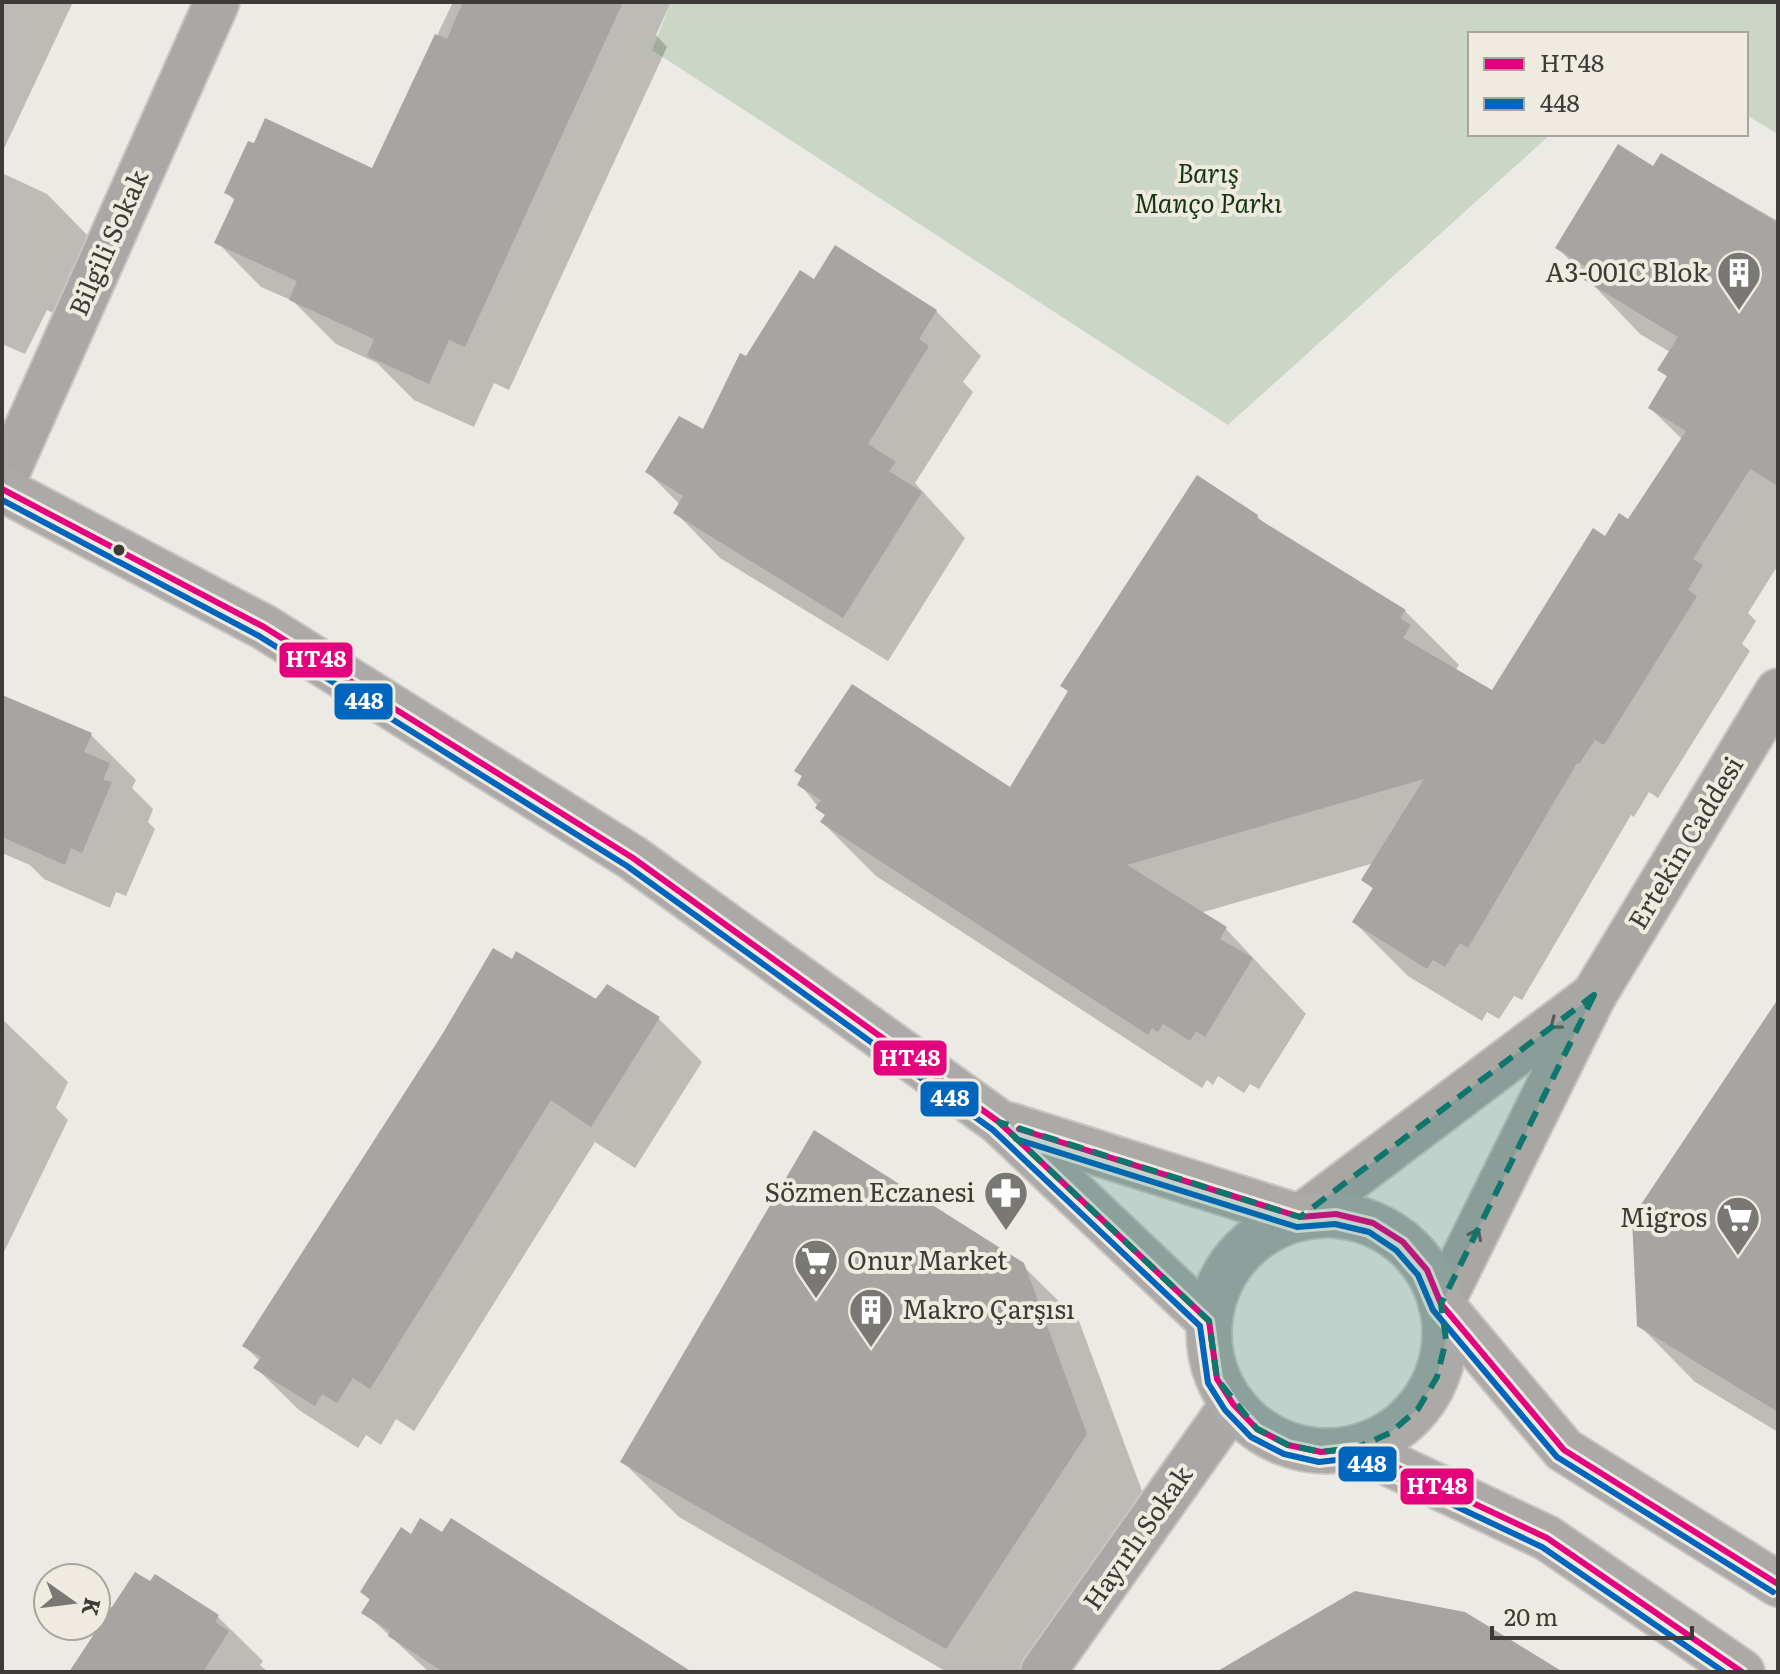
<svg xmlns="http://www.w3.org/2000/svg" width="1780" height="1674" font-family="Literata,serif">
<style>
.green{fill:#ccd6c6}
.shadow{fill:#0003}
.building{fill:#a7a4a1}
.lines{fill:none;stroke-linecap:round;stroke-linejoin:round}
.minor-casing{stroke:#c8c6c2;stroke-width:48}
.secondary-casing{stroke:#c8c6c2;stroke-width:48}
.primary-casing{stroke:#c8c6c2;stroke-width:48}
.minor{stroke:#aaa8a6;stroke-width:44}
.secondary{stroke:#a9a7a4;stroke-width:44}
.primary{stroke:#acaaa8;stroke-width:44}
.bus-1-casing{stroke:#efebe0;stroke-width:12}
.bus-2-casing{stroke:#efebe0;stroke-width:12}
.bus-1{stroke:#e5007d;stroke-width:6}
.bus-2{stroke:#0065bd;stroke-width:6}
.oneway{stroke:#5d5b58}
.marked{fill:#0f766e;fill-opacity:0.2;stroke:#0f766e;stroke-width:6;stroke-dasharray:16 10;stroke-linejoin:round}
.bus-dot{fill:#3c3b37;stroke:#efebe0;stroke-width:3}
.labels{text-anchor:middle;stroke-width:8;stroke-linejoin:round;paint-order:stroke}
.park-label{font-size:26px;font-style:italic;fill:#163510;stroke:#efebe0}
.street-label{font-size:26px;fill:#3c3b37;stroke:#efebe0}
.poi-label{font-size:26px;fill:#3c3b37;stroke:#efebe0;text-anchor:end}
.line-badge{stroke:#efebe0;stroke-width:3}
.badge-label{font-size:22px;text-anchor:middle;font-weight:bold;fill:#fff}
</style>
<rect width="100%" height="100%" fill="#eceae4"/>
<path class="green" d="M671,2H1778V134L1746,115V34H1470V134H1551L1228,425L652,50Z"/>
<g class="shadow">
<path d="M2,2H73L2,153Z"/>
<path d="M453,2H671L656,35L667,47L509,390L494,383L474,427L414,400L377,363L336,344L293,301L261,287L217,242L235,201L227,193L373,170Z"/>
<path d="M1662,155L1778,221V565L1748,613L1756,621L1742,644L1750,651L1658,798L1649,792L1634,817L1631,815L1522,1000L1514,996L1499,1019L1487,1012L1482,1021L1408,976L1354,922L1374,890L1364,880L1374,863L1200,913L1226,929L1306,1014L1259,1089L1250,1084L1244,1093L1218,1076L1213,1085L1207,1080L1202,1088L876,876L822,822L826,817L800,784L803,777L796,771L1011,790L1257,516L1267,527L1405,611L1459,665L1455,671L1493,693L1605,538L1629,522L1683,440L1650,408L1668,378L1660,369L1670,352L1640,334L1558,248L1654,168Z"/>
<path d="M2,173L47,194L91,239L60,317L47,310L25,354L2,344Z"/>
<path d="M814,281L936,311L981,356L963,382L973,392L915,483L965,538L888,661L720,558L676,513L680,505L647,471L704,432L747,359Z"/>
<path d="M2,695L91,735L136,780L132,788L153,809L148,822L155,829L126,896L116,892L110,908L44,879L30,865L2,853Z"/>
<path d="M608,986L659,1019L702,1062L635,1168L595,1142L414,1431L396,1419L381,1445L366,1435L358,1448L299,1410L256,1368L260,1361L244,1346Z"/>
<path d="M1778,1003V1432L1695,1382L1639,1325Z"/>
<path d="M2,1019L68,1082L56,1108L68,1120L2,1256Z"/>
<path d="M1022,1265L1079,1321L1142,1491L1023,1672H947L679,1517L623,1462Z"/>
<path d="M362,1592L685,1672H429L364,1612L371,1601Z"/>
<path d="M111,1607L218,1617L263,1661L260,1665L268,1672H71Z"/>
</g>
<g class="building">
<path d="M463,2H623L465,347L449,340L429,384L367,356L374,339L289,300L297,281L214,243L235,198L224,193L248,141L254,143L265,118L372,168L435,34L447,39Z"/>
<path d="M1618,144L1653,166L1661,153L1778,223V486L1750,469L1693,559L1703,565L1688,590L1697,596L1604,745L1595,740L1579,764L1577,763L1468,948L1460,943L1445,967L1433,960L1427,969L1352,922L1373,888L1361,880L1424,779L1127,865L1227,927L1220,939L1253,958L1205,1037L1196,1031L1190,1041L1163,1024L1158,1032L1152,1028L1148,1035L820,822L825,815L815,808L821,800L797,785L802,776L794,771L852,684L1010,787L1068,691L1060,686L1197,475L1258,515L1257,518L1406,610L1400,618L1411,625L1403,638L1492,690L1593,528L1605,536L1619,513L1628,519L1686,431L1648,408L1667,376L1657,370L1678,337L1584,280L1590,269L1555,248Z"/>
<path d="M835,245L937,310L919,339L929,346L868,444L896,462L889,471L922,492L843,618L673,513L683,496L645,472L679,416L703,429L740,353L746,356L800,270L814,279Z"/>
<path d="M2,695L92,733L84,752L110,763L103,780L112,782L82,853L71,848L65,865L2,837Z"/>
<path d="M493,948L512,959L516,951L596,999L607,984L660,1017L591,1127L551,1100L370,1389L353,1378L337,1403L322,1394L315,1406L253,1368L261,1357L242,1346L443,1033Z"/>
<path d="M1778,999V1412L1637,1326L1632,1218Z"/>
<path d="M814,1130L1024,1263L1087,1434L946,1649L620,1462Z"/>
<path d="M420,1518L442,1532L451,1518L692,1672H443L388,1636L390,1631L361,1613L370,1599L360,1592L401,1527L411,1534Z"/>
<path d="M135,1572L150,1581L155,1574L219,1615L215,1622L229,1631L203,1672H69Z"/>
<path d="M1355,1591L1465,1612L1563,1672H1216Z"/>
</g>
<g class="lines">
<g class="minor-casing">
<g id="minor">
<path d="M2,484L217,2"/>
<path d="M1043,1672L1233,1404"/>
</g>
</g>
<g class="secondary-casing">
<g id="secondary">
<path d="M1594,995L1778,691"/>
<path d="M1300,1217L1594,995L1441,1304"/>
</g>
</g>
<g class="primary-casing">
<g id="primary">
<path d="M2,489L264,627L633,858L999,1122L1209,1321"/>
<path d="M1009,1125L1300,1217"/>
<circle cx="1327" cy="1333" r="118"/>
<path d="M1441,1304L1564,1450L1778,1584"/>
<path d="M1356,1448L1547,1538L1742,1672"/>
</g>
</g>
<use href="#minor" class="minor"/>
<use href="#secondary" class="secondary"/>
<use href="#primary" class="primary"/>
<g class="bus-1-casing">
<g id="bus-1">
<path d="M2,489L264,627L633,858L999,1122L1209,1321L1217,1379L1233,1404L1257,1429L1288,1445L1321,1452L1356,1448L1547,1538L1742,1672"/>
<path d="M1019,1129L1300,1217L1336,1214L1373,1223L1403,1242L1427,1270L1441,1304L1564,1450L1778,1584"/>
</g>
</g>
<g class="bus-2-casing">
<g id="bus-2">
<path d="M2,500L259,636L627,866L993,1130L1200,1326L1208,1383L1225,1410L1251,1437L1284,1454L1319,1462L1354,1458L1542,1547L1724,1672"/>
<path d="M1016,1139L1297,1227L1335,1224L1369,1232L1396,1250L1418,1275L1433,1310L1557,1457L1773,1592"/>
</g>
</g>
<use href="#bus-1" class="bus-1"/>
<use href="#bus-2" class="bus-2"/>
</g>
<defs><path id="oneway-chevron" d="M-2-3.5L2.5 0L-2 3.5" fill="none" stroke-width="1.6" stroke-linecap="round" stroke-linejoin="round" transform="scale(2)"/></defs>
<g class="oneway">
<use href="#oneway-chevron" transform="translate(1555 1024) rotate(143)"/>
<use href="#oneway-chevron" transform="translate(1476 1234) rotate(-64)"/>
</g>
<path class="marked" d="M1594,995L1441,1304L1446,1340L1437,1377L1418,1409L1390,1433L1356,1448L1321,1452L1288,1445L1257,1429L1217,1379L1209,1321L999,1122L1300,1217Z"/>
<defs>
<g id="building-pin" transform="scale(2.3)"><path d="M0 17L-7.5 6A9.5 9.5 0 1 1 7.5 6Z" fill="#7a7874" stroke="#efebe0"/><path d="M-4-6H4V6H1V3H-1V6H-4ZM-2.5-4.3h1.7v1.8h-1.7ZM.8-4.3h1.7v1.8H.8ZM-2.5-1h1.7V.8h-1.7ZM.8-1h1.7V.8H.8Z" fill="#fff"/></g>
<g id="pharmacy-pin" transform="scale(2.3)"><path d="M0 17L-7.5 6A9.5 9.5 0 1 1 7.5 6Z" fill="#7a7874" stroke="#efebe0"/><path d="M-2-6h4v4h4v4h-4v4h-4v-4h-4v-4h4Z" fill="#fff"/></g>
<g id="supermarket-pin" transform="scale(2.3)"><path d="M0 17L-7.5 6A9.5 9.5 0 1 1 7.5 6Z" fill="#7a7874" stroke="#efebe0"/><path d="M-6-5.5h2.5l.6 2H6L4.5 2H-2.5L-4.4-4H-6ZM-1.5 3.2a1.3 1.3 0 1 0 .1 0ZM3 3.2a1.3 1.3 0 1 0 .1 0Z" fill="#fff"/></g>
</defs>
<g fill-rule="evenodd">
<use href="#building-pin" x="1739" y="273"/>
<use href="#pharmacy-pin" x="1006" y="1193"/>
<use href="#supermarket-pin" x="1738" y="1218"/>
<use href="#supermarket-pin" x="816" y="1261"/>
<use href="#building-pin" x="871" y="1310"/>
</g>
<circle class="bus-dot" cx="119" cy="550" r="7"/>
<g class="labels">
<g class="park-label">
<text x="1208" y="183">Barış<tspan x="1208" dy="30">Manço Parkı</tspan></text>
</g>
<g class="street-label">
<text transform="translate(109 243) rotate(-66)" y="9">Bilgili Sokak</text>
<text transform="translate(1686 843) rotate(-59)" y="9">Ertekin Caddesi</text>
<text transform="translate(1138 1538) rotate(-55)" y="9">Hayırlı Sokak</text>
</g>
<g class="poi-label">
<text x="1708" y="282">A3-001C Blok</text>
<text x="975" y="1202">Sözmen Eczanesi</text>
<text x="1707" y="1227">Migros</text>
<text x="847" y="1270" text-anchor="start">Onur Market</text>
<text x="902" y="1319" text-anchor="start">Makro Çarşısı</text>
</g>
</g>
<g class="line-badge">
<rect x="278" y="641" width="76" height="38" rx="8" fill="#e5007d"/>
<rect x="333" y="682" width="61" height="39" rx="8" fill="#0065bd"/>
<rect x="872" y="1039" width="76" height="38" rx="8" fill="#e5007d"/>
<rect x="919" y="1080" width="61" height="38" rx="8" fill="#0065bd"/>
<rect x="1337" y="1445" width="61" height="38" rx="8" fill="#0065bd"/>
<rect x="1399" y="1467" width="76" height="39" rx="8" fill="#e5007d"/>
</g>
<g class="badge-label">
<text x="316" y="667">HT48</text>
<text x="364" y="709">448</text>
<text x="910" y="1066">HT48</text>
<text x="950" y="1106">448</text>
<text x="1367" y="1472">448</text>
<text x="1437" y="1494">HT48</text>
</g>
<rect width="1780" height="1674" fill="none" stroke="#3c3b37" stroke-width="8"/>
<rect x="1468" y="32" width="280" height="104" fill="#efebe0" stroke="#a7a59c" stroke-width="2"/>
<rect x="1484" y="58" width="40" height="12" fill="#e5007d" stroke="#a7a59c" stroke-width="2"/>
<text x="1540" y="72" font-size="24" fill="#3c3b37">HT48</text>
<rect x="1484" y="98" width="40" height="12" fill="#0065bd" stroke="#a7a59c" stroke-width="2"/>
<text x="1540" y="112" font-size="24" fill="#3c3b37">448</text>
<g transform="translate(72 1602) rotate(104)"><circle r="38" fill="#efebe0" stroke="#a7a59c" stroke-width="2"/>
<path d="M0-6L14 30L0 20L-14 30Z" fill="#7a7874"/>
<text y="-12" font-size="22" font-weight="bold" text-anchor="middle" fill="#3c3b37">K</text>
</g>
<path d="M1492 1626v12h200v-12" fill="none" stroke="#3c3b37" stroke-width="4"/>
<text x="1504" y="1626" font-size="24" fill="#3c3b37" stroke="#efebe0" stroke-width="6" paint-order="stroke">20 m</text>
</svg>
